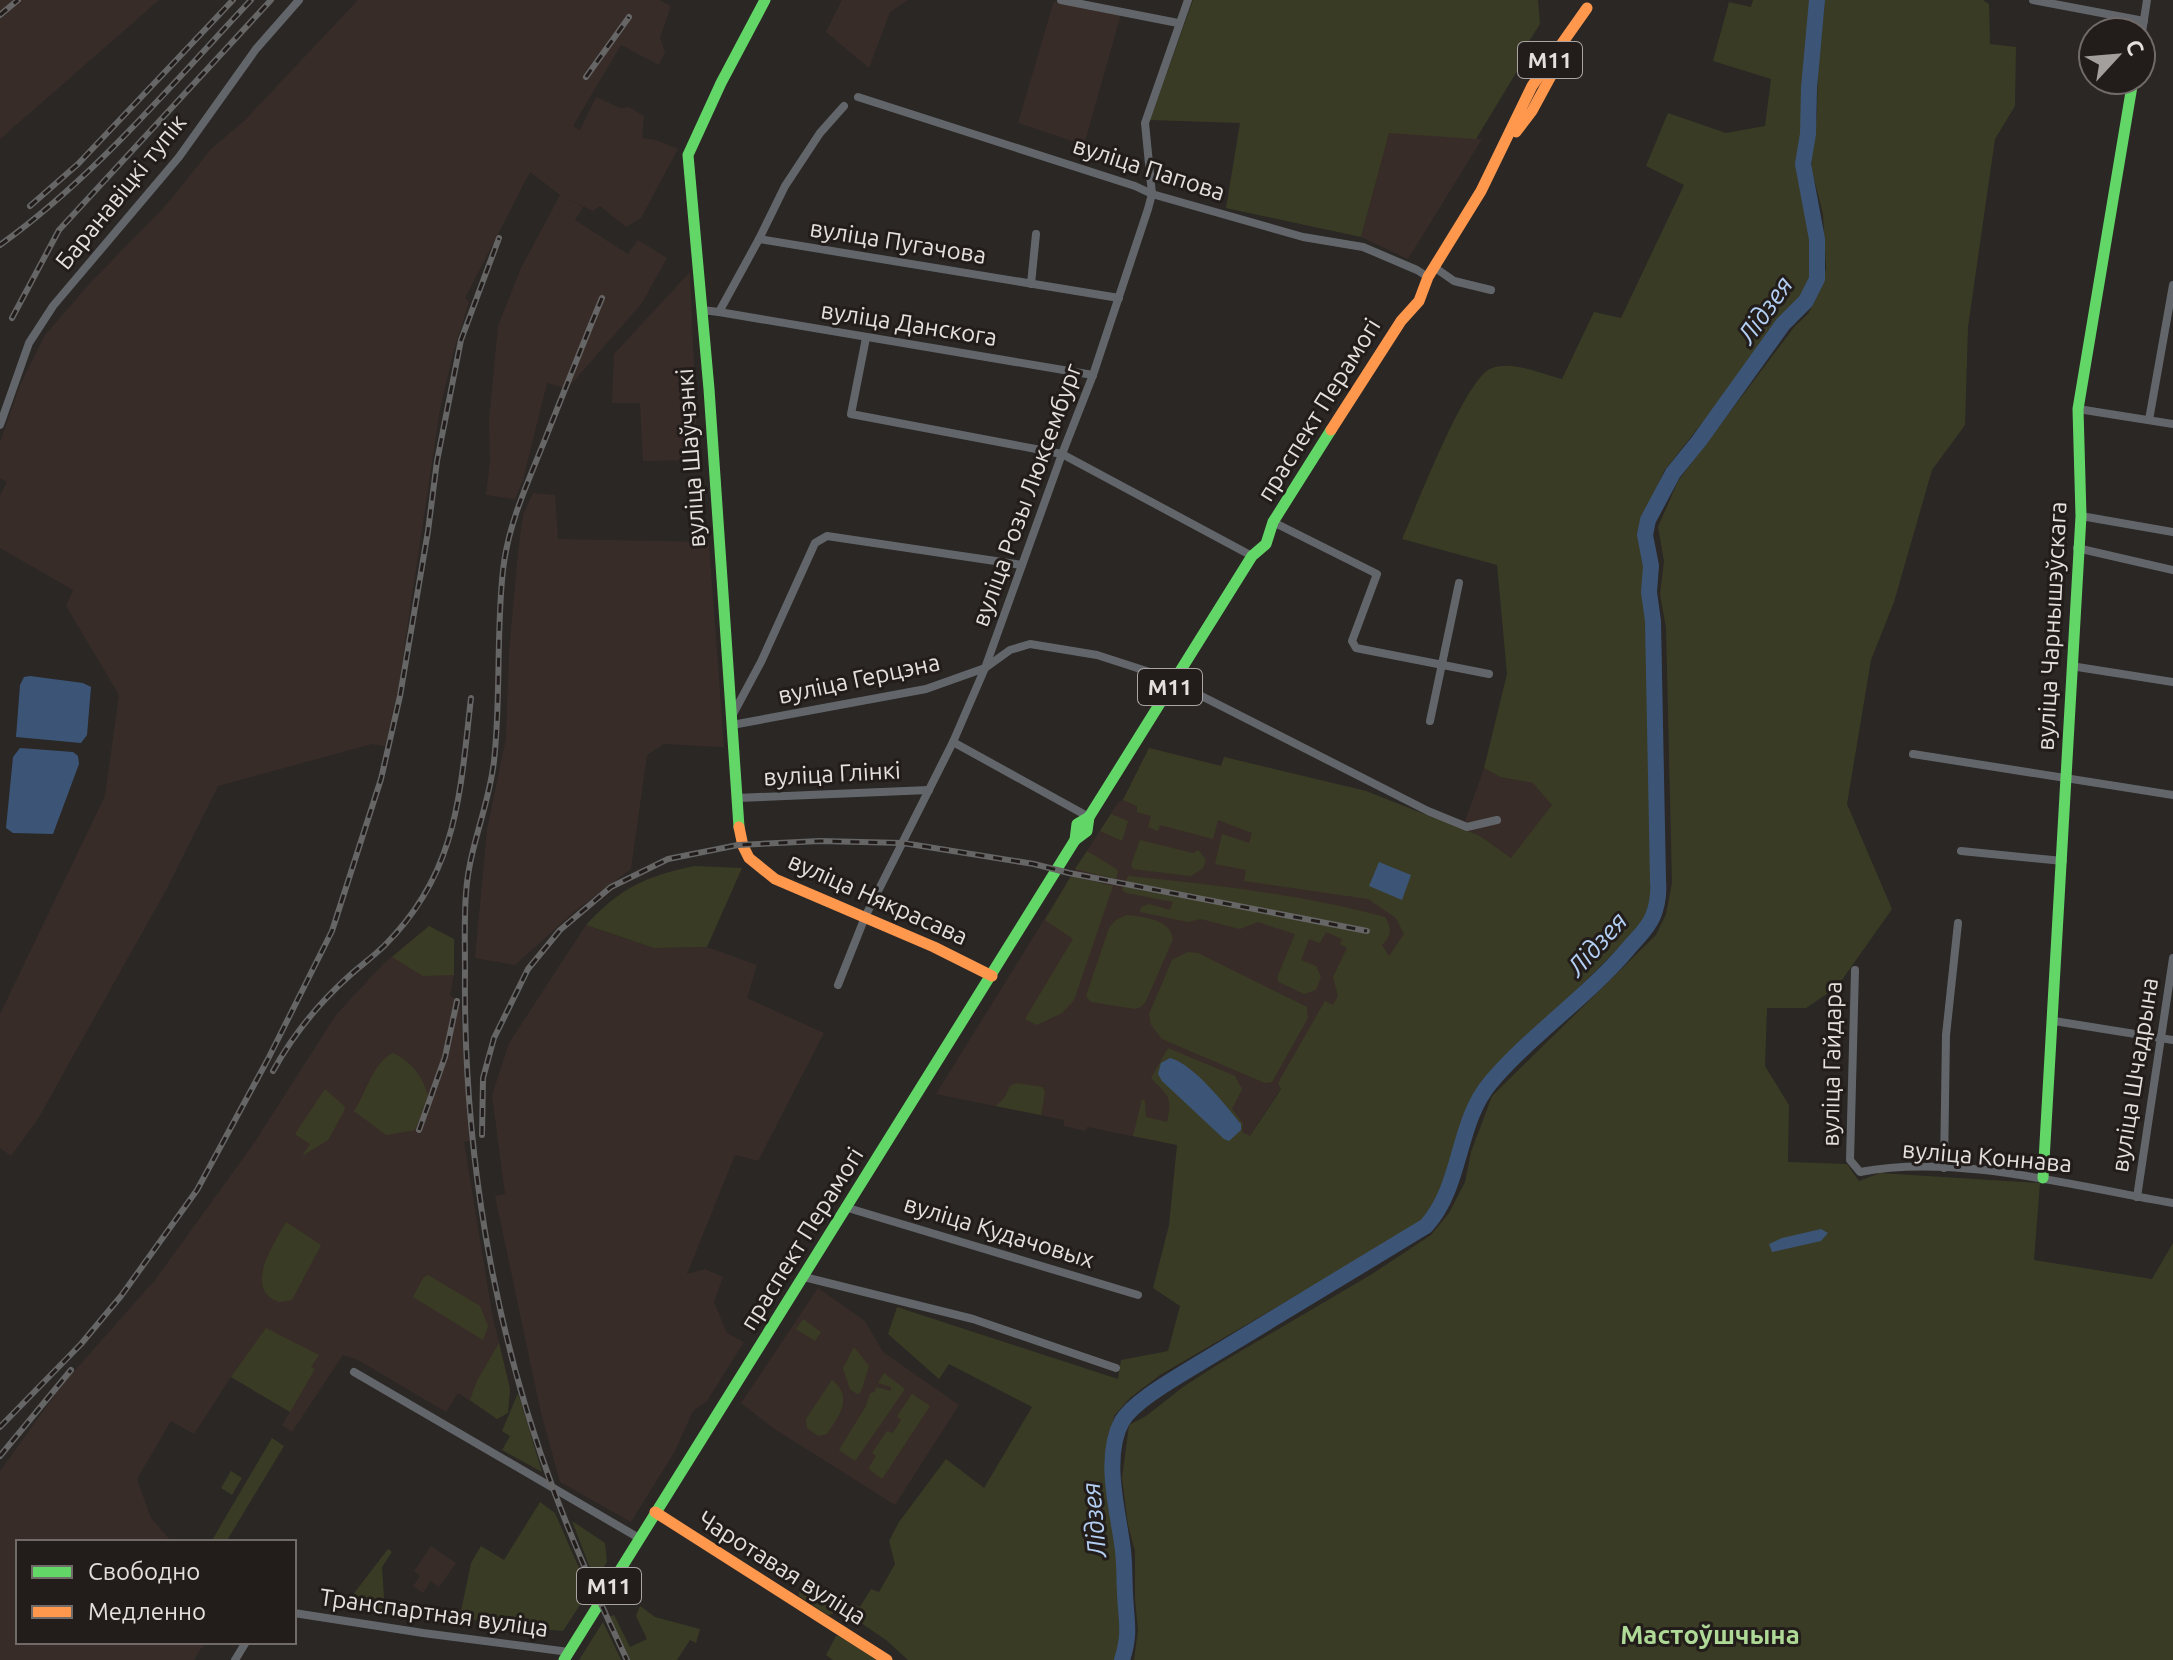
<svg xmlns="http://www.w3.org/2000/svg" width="2173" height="1660" font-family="Ubuntu,sans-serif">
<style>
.built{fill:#382c28}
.green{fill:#3a3b24}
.water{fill:#3c5577}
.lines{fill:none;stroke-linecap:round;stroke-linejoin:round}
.river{stroke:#3c5577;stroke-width:16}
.street{stroke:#62666a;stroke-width:8}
.fast{stroke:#63d668;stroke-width:11}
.slow{stroke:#ff974d;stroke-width:11}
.rail-casing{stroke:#666667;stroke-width:6}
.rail{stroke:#221c1a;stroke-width:3;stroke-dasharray:9;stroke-linecap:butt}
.labels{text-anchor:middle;stroke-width:6;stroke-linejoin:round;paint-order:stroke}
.shield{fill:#221c1a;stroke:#aaa5a3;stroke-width:2}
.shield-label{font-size:22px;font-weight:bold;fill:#e4e0de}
.street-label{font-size:24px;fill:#e4e0de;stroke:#221c1a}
.water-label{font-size:26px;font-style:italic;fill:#b3cff4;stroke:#221c1a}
.neighbourhood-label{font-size:26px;font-weight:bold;fill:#aed997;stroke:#221c1a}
</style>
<rect width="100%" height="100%" fill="#2a2725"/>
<g class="built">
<path d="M0,0H159L0,139Z"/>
<path d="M358,0H659L671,6L660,38L665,52L659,65L621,45L573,126L580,130L596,97L620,108L629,107L644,116L642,138L656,140L678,149L641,218L626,227L600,206L593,211L561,196L583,207L575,220L628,254L638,240L667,258L642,303L567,389L547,383L523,480L515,499L486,495L490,461L489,421L498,326L521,268L560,195L530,172L465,298L469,302L454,350L440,409L398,690L385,746L372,744L218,786L166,890L77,1049L38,1119L11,1156L0,1148V1014L105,796L119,695L66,606L73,590L0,548V495L7,482L0,478V442L20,385L45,335L92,281L168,203L211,149L245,120Z"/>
<path d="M842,0H908L890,12L869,68L826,32Z"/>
<path d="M1054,1L1121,14L1084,145L1018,123Z"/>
<path d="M1389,132L1482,139L1408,259L1361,237Z"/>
<path d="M690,272L698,460L643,461L640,403H612L614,354Z"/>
<path d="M533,493L555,495L558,539L709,542L724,747L664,744L647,755L631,869L575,911L515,965L475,958L487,830L506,738L509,653L518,552L523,515Z"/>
<path d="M1149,748L1221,766L1224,757L1366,791L1438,884L1336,1037L1305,1051L1236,1157L1087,1127L1085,1131L1064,1126V1120L936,1094L1073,873L1118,802L1123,800Z"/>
<path d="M1484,768L1500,777L1533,783L1553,805L1512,859L1480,836L1462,830Z"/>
<path d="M586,925L654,948L707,947L757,965L747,998L824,1033L758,1161L735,1155L687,1274L705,1269L723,1277L714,1302L727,1333L744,1342L707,1401L693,1411L675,1451L631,1522L560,1482L541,1413L495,1196L505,1194L492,1095L509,1043Z"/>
<path d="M429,926L454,939V975L450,995L460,1003L469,1141L464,1142L492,1313L510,1389L508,1413L497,1419L458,1393L446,1412L358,1360L343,1355L292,1432L282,1425L290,1412L231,1377L194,1434L171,1421L137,1479L151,1518L172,1542H18V1642H205L194,1660H0V1471L62,1385L155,1280L252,1146L336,1015L384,963Z"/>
<path d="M818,1288L865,1321L883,1352L959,1405L895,1505L773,1428L741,1403Z"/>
<path d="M431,1546L456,1563L439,1587L431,1581L423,1593L413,1586L420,1576L414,1571Z"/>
</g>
<g class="green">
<path d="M1193,0H1538L1540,24L1517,60L1519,68L1476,139L1389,133L1361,237L1226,208L1240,123L1150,120Z"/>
<path d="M1753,0H1812L1804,71V112L1798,170L1809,214L1814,267L1809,288L1664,471L1638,530L1644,562L1643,598L1649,629L1653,884L1650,907L1641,925L1478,1090L1452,1155L1448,1178L1436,1204L1421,1223L1160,1375L1130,1398L1114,1416L1108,1453L1110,1484L1124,1576L1122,1596L1125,1628L1119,1660H908L886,1640L845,1612L852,1603L860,1607L871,1589L879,1592L895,1564L889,1541L899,1522L946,1459L984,1488L1032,1407L949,1364L939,1379L888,1334L897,1307L1118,1379L1121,1360L1168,1351L1180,1306L1153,1288L1169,1225L1177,1145L1133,1136L1142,1099L1145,1101L1146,1117L1167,1122C1173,1096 1168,1096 1151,1078L1168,1048L1235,1076L1242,1089L1232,1109L1243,1123L1242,1132L1250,1136L1281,1089L1278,1083L1325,1001L1333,1005L1338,996L1333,977L1347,948L1340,944L1342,939L1326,932L1320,943L1309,939L1301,960L1316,966L1321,977L1316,990L1304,994L1279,982L1277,978L1295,934L1258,922L1240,929L1201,919L1188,922L1140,912L1141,907L1149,904L1170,910L1173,902L1126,893L1122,890L1128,876C1214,885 1301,894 1385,917C1392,928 1392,935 1382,945L1389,956L1404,934L1396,918L1368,899L1244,881L1246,870L1215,864L1222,834L1249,843L1252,833L1218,820L1213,839L1160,825L1158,831L1148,827L1151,816L1137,812V806L1123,800L1149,748L1221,766L1224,757L1366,791L1480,836L1511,858L1552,805L1533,783L1500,777L1484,768L1507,674L1497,565L1402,539C1416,508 1464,381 1490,369C1509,359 1542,374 1562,379L1594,312L1621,318L1684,185L1646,166L1668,113L1726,133L1765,126L1771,79L1713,61L1729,2L1751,7Z"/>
<path d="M1825,0H1983L1989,4L1990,44L2016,47L2015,106L1995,139L1968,327L1965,425L1932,470L1894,602L1871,660L1847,804L1892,909L1837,987L1806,1008H1767L1765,1066L1789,1105L1788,1162L1847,1164L1859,1181L1880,1173L2040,1183L2034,1260L2152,1279L2173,1243V1660H1134L1138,1630L1135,1599V1551L1128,1525L1122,1478L1129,1425L1146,1416L1183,1387L1217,1365L1372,1274L1431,1235L1449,1213L1465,1182L1471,1152L1492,1096L1656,935L1666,914L1672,883L1666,628L1660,594L1664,561L1658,527L1678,481L1795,326L1808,314L1818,295L1826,268L1823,214L1811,167L1817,114L1818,69Z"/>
<path d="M1111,814L1128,821L1122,841L1100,831Z"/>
<path d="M1140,840L1193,853L1198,850L1206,860L1203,868L1191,876L1133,869L1131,865Z"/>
<path d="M1087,851L1115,868L1118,871L1116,879L1075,869Z"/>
<path d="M694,866L742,868L707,947L654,948L586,925C620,888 646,876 694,866Z"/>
<path d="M1071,876L1113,886L1074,1000L1062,1013L1037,1025L1025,1019L1073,939L1045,920Z"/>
<path d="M1127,915C1144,917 1170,919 1173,939L1146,1001L1141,1007L1135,1009L1091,1002L1086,996L1109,928L1116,920Z"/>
<path d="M429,926L454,939V975L423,976L392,957Z"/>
<path d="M1188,952L1198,953L1307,1007L1308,1018L1272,1082L1265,1083L1162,1039L1151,1025L1149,1014L1172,960Z"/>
<path d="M393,1053C412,1062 423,1077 428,1096L415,1130L386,1135L354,1111C366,1094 373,1062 393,1053Z"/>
<path d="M1016,1083L1043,1087L1045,1092L1041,1115L996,1106L1005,1097L1010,1086Z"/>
<path d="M325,1089L345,1107L344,1111L328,1140L302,1156L310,1144L295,1134Z"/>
<path d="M286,1222L321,1245L292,1300L279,1302C242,1289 275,1243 286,1222Z"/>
<path d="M428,1275L480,1306L488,1326L483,1340L413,1297L423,1278Z"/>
<path d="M803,1319L821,1332L815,1341L796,1329Z"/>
<path d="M266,1328L319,1355L311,1367L315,1369L290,1412L231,1377Z"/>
<path d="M499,1343L510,1389L508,1413L497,1419L470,1400L477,1381Z"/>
<path d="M854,1347L869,1366L861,1392L857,1394L850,1389L843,1368Z"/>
<path d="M884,1373L905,1389L855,1461L839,1450L866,1406L870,1393L875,1392L876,1387L891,1391V1387L878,1383Z"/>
<path d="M832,1380C854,1397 839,1416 827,1434L818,1436L807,1428L806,1419Z"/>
<path d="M518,1393L542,1472L502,1450L510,1436L502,1431Z"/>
<path d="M912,1394L930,1406L882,1479L870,1470L869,1467L876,1456L872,1453L887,1431L893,1433L901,1420L897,1416Z"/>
<path d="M272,1438L284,1446L226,1542H211Z"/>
<path d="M231,1471L242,1478L232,1495L221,1488Z"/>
<path d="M540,1502L555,1513L589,1591L563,1631L490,1624L460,1616L471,1563L481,1546L504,1560Z"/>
<path d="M572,1521L605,1543L607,1562L595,1581Z"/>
<path d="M388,1549L392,1552L382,1567L385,1612L345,1605Z"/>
<path d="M799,1587L835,1610L833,1614L828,1615L799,1596Z"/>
<path d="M640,1606L655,1617L700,1629L696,1643L690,1640L677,1660H629L608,1617L614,1615L630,1647L647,1639L636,1616Z"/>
<path d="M603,1622L621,1660H579Z"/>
<path d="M836,1636H839L877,1660H833L826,1655Z"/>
</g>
<g class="water">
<path d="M30,676L83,683L91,687L87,735L81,743L16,737L20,685L24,677Z"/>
<path d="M20,748L73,752L78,756L79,764L53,834L13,833L6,828L13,757Z"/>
<path d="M1379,862L1411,875L1402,900L1369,886Z"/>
<path d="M1170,1058C1194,1064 1225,1105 1241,1124V1130L1229,1141L1224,1139L1162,1081L1158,1074L1161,1063Z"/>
<path d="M1821,1229L1828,1233L1821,1241L1772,1252L1769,1244L1782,1238Z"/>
</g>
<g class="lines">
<path class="river" d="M1122,1660C1131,1632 1126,1621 1125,1593C1124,1576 1125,1560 1122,1543C1117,1507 1103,1456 1122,1421C1133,1403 1167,1383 1185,1372L1426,1226C1463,1185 1456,1123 1491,1082C1532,1034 1586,998 1627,950C1636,939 1648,929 1653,916C1658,904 1659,892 1658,880L1653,621L1649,592L1651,566L1645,535L1648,520L1673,473L1699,441L1783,324L1806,301L1817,279V239L1803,164L1808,134L1809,88L1817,0"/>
<g class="street">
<path d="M1061,0L1178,23"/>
<path d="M2033,0L2144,21"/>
<path d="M2141,39L2147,0"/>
<path d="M858,97L1135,186L1152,194L1303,237L1363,247L1417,270L1428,277"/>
<path d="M759,239L1119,298"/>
<path d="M1434,267L1454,281L1491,290"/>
<path d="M1031,284L1036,234"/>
<path d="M702,310L719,312L759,239L785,186L820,133L844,106"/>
<path d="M719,312L1093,375"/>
<path d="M866,338L851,414L1062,454L1252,556"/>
<path d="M2078,409L2173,424"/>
<path d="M2149,420L2173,285"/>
<path d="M0,425L29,343L53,306L179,157L256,49L299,0"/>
<path d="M2081,516L2173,532"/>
<path d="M1273,522L1377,574L1352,641L1356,648L1489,674"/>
<path d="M2077,548L2173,570"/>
<path d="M2071,666L2173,682"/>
<path d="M732,716L761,662L815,543L827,536L1022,565"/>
<path d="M1430,721L1459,583"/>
<path d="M732,725L926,689L985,668L1010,650L1030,644L1097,655L1162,676L1428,811L1467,827L1497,820"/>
<path d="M953,742L1089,817"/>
<path d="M1913,754L2173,795"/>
<path d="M737,798L929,790"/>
<path d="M1961,851L2063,861"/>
<path d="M1855,970L1850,1160L1860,1172C1957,1153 2077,1187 2173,1203"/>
<path d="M838,985L865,917L953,742L985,668L1062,454L1093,375L1148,209L1152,194L1145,123L1188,0"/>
<path d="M2054,1021L2173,1040"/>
<path d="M1944,1168L1946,1035L1958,923"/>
<path d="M2137,1197L2173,958"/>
<path d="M848,1208L1138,1295"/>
<path d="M804,1277L973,1319L1116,1368"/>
<path d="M354,1372L639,1538"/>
<path d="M294,1613L423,1633L569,1652"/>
<path d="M235,1660L246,1642"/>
</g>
<g class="fast">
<path d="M739,827L709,389L688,155L721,83L765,0"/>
<path d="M1075,840L1087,831L1089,817L1252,556L1266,544L1273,522L1331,430"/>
<path d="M2043,1178L2081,516L2078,409L2133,80"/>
<path d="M564,1660L1075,840L1077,824L1089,817"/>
</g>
<g class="slow">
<path d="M1516,132L1532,111L1564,52"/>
<path d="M1331,430L1401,321L1419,301L1428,277L1481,191L1532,86L1587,8"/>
<path d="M739,827L743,846L749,858L775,879L934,947L992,976"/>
<path d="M655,1512L887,1660"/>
</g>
<g class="rail-casing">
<g id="rail">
<path d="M0,15L18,0"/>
<path d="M586,77L629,17"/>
<path d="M30,206L78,164L233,0"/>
<path d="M0,245C95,177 171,85 251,0"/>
<path d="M602,298C582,346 563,394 544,442C527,484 508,525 503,570C496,633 501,698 494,761C489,806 469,847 466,893C464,918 465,945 465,970C463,1147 492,1325 554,1491C575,1548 601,1605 627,1660"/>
<path d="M12,318L59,230L271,0"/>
<path d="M273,1071C293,1035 318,1004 348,977C360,966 374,956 385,945C458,872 460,793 471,698"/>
<path d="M419,1130L445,1057L457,1001"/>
<path d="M482,1135L483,1078L494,1038L528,969L560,930L611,887L668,859L738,845L820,841L903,843L1034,864L1069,873L1367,931"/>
<path d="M0,1427L81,1344L121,1296L197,1190L268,1059L332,931L381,779L400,696L428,531L437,461L461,340L499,238"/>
<path d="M0,1456L71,1370"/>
</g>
</g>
<use href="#rail" class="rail"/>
</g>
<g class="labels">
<g class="shield">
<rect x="1518" y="42" width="64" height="36" rx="6"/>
<rect x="1138" y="669" width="64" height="36" rx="6"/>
<rect x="577" y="1568" width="64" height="36" rx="6"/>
</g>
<g class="shield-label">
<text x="1550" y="68">М11</text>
<text x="1170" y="695">М11</text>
<text x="609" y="1594">М11</text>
</g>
<g class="street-label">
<text transform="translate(1149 169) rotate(18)" y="8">вуліца Папова</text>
<text transform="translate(121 192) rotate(-51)" y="8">Баранавіцкі тупік</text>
<text transform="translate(898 242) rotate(9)" y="8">вуліца Пугачова</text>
<text transform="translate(909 324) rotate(9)" y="8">вуліца Данскога</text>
<text transform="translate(1319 410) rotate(-58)" y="8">праспект Перамогі</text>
<text transform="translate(691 458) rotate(-94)" y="8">вуліца Шаўчэнкі</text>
<text transform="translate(1027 495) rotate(-70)" y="8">вуліца Розы Люксембург</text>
<text transform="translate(2052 626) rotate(-87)" y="8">вуліца Чарнышэўскага</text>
<text transform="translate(859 679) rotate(-12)" y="8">вуліца Герцэна</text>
<text transform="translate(832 774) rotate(-3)" y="8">вуліца Глінкі</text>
<text transform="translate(878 899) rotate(24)" y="8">вуліца Някрасава</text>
<text transform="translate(1832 1064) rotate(-89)" y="8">вуліца Гайдара</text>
<text transform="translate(2135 1075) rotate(-81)" y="8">вуліца Шчадрына</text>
<text transform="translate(1987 1157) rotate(5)" y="8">вуліца Коннава</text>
<text transform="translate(999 1232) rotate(17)" y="8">вуліца Кудачовых</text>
<text transform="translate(802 1239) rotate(-58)" y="8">праспект Перамогі</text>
<text transform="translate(782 1568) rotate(32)" y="8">Чаротавая вуліца</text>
<text transform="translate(434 1613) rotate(8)" y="8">Транспартная вуліца</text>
</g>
<g class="water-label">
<text transform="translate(1765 310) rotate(-55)" y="9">Лідзея</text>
<text transform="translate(1597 944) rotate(-48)" y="9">Лідзея</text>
<text transform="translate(1094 1520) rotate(-95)" y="9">Лідзея</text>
</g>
<g class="neighbourhood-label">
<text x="1710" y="1644">Мастоўшчына</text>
</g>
</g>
<rect x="16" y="1540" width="280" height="104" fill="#221c1a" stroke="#706a68" stroke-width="2"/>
<rect x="32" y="1566" width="40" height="12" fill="#63d668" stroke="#706a68" stroke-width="2"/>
<text x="88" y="1580" font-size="24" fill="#e4e0de">Свободно</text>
<rect x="32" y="1606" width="40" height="12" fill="#ff974d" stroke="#706a68" stroke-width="2"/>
<text x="88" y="1620" font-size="24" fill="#e4e0de">Медленно</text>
<g transform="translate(2117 56) rotate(64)"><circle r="38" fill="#221c1a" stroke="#706a68" stroke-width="2"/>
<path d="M0-6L14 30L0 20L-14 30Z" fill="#a39f9d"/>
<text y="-12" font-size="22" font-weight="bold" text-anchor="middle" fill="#e4e0de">С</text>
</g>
</svg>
